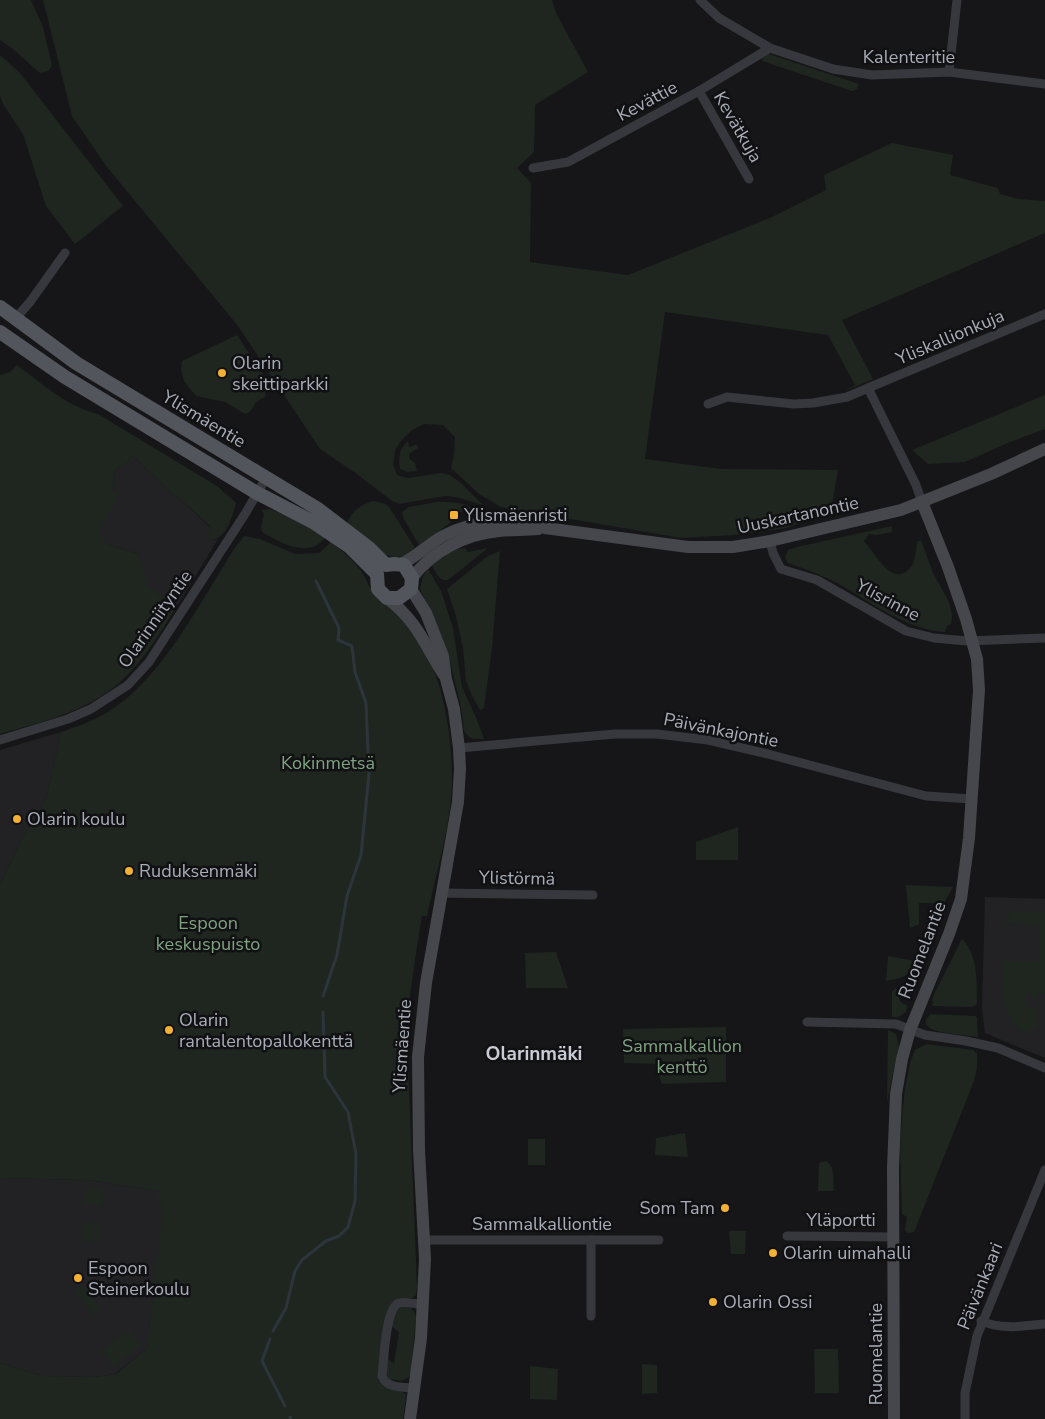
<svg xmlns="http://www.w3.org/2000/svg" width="1045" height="1419" font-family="'Nunito Sans',sans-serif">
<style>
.built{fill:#222225}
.green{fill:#1e261f}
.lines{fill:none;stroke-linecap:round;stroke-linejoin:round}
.stream{stroke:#2c353c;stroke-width:3}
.street{stroke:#37383d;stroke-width:9}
.secondary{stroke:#45474d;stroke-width:12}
.primary{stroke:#53555c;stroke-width:14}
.poi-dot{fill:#f2b134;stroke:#111113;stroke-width:2}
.labels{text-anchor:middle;stroke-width:5;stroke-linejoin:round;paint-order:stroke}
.street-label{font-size:18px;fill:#a8adb8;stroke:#111113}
.poi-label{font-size:18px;fill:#a8adb8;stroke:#111113;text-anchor:start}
.park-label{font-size:18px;fill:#7fa381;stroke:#111113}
.neighbourhood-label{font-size:19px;font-weight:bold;fill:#c9ccd4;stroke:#111113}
</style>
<rect width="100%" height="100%" fill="#161618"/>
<g class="built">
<path d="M133,456L175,497L177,496L211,528L206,536L212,540L218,539L177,606L147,587L139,554L108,545L98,530L119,494L112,490L115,471Z"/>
<path d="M61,732L46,799L22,839L0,884V750Z"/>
<path d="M985,897L1045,899V1058L985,1033L982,1010Z"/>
<path d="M0,1178L88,1180L160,1191L159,1200L163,1211V1224L147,1348L115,1374L95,1377L43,1376L0,1363Z"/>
</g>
<g class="green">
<path d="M0,0H31L43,27L52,66L48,71L40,73L13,49L0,40Z"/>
<path d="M43,0H552L556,13L588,72L535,105L534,152L517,168L531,183L530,262L628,275L772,217L826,190L824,175L892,143L953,155L950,175L998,188L1000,194L1018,199L1045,201V233L842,320L873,379L845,391L855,385L828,335L665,312L645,459L721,469L838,470L831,510L787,528L735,535L681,538L501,507L479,494L451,468L454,454L455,437L443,425L424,424L412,430L400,442L395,450L393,465L397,475L408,478L441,473L450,475L461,483L483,505L456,497L445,496L399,504L392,501L357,474L320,449L238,326L107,167L72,116Z"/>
<path d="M763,52L859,84L857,89L852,91L762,61Z"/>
<path d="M0,55L20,73L123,206L75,244L46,206L23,134L3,104L0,96Z"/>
<path d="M237,335L271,386L266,389L265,397C253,403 257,402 250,412L245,414L225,402L196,396L184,381L181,370L182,361Z"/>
<path d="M17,365C41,383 68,407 98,414L217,486L236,503C232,516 228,537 212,540L206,536L211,527L177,496L176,498L133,456L115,471L112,490L120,494L99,530L108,545L139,554L148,587L177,606C160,633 143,662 119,683C86,712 41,722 0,734V375L10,372Z"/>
<path d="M1045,395V429L1010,442L965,462L928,464L912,450Z"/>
<path d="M408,441L409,447L416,445L418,446V448L409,454V458L415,463L417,471L407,472L400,469C398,457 399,449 408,441Z"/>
<path d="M374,501L385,504L389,507L415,548C410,552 405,557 398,557C382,559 360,534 347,523C352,511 361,504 374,501Z"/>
<path d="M437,502C448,502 466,502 473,509L452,514L450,523L419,545L404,519L402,512L409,507Z"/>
<path d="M270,509L304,523L325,538C308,559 281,543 262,532L261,527L264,514L261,510Z"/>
<path d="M892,526V532L877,535L869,534L864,541C874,551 890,585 907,571C910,568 913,565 914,561C916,555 916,548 917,542L921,540C925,551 929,562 933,573C940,587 956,607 951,624L947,626L945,632C905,629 874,604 841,585C824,576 806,569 788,563L785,557L788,550L797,547Z"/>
<path d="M244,536L260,539L295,554L319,553L331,542C342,551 353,559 361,571C367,579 369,589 376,596C382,602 390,604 395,610C405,622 416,636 424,649C444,683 453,743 452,782C451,825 436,873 427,916H422C414,964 407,1011 404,1059L408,1062L417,1286L416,1295L412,1298L398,1300L387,1313L378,1380C385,1390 399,1385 406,1395L403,1419H0V1363L43,1376L95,1377L116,1374L147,1348L163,1212L159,1200V1191L88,1180L0,1178V884L22,839L46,799L61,732C77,727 92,721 106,713C160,682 201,601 234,549Z"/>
<path d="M466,548L467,552L488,548L448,580C439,582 436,572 431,564L453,550Z"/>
<path d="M500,551L492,648L484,708L480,710L472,696L466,681L463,648L456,616L447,589L488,556Z"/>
<path d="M428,569L441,591L453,628L462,687L477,720L484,739H473L468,736L464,731L461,707L448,653L420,589L423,576Z"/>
<path d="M738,827V860H696V842Z"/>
<path d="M906,885L953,887L944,903H919V924L910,928Z"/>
<path d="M1011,912H1045V993L1038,994V999L1031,1000V992L1026,993V1008H1038V1025L1030,1031L1029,1035C1002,1023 1002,991 1002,965L1003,961H1040V924L1003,923Z"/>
<path d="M962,939C978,954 977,983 977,1003L975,1006L970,1007L932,1006L933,1002L932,1000L934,994Z"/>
<path d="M556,952L568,988H526L525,953Z"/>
<path d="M888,956L915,961C907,978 904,977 886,981Z"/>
<path d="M896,988L900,1001L907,1006L906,1012L898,1017H892V991Z"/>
<path d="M930,1014L975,1016L977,1018L978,1037C968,1035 929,1034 926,1024C924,1021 929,1017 930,1014Z"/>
<path d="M726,1027V1082L662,1084L655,1064L624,1063L623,1029Z"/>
<path d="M888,1030L896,1034L899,1046L887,1102Z"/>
<path d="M927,1044L973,1050L977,1054V1068L974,1081L914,1232L908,1233L905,1230L907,1217L902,1214L900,1151L902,1115L905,1089L910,1063L915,1050Z"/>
<path d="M685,1133L688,1157L655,1155L656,1138Z"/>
<rect x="528" y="1139" width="17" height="26"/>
<path d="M826,1161C836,1167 833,1181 834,1191H818L819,1163Z"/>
<path d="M86,1188L104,1190L102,1206L83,1204Z"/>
<circle cx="92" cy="1232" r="10"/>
<path d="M729,1231H746L745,1254H731Z"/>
<path d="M80,1286H84L100,1307L99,1312L94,1316L75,1290Z"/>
<path d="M399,1306C408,1307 415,1307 416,1318L411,1371L409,1377L401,1381L389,1379L386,1374V1357L394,1364L399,1332L390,1325Z"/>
<path d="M129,1330L141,1345L113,1367L101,1351Z"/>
<path d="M814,1349H838L839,1393H815Z"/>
<path d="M642,1364L657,1365V1393L642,1394Z"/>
<path d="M530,1366L558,1369L557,1400L530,1399Z"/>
</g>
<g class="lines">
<g class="stream">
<path d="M316,581L339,628L338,640L352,646L355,672L366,703L369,774L361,855L347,896L337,955L323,996"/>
<path d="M273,1331L286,1308L295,1271L302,1260L326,1241L339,1236L348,1227L355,1201L356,1154L348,1112L325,1077L323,1012"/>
<path d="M270,1339L262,1361L285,1406"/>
<path d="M290,1417L291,1419"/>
</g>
<g class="street">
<path d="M700,0L719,18L770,48L833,69L872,75L949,72L1045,84"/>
<path d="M949,72L957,0"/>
<path d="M699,91L749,179"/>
<path d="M533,168L568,162L699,91L770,48"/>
<path d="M15,319L30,302L65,253"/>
<path d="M868,388L1045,314"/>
<path d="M708,404L727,397L794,404L813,403L847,397L868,388L916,485L922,502"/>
<path d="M770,541L773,553L781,569L817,580L906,631L934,638L967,641L1045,638"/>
<path d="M0,740L68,719L91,709L128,685L149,662L245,514L266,478"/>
<path d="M459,748L615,734H657L708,740L768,754L926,796L972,799"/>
<path d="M441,893L593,895"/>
<path d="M807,1022L896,1024L925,1035L966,1041L998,1048L1045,1068"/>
<path d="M787,1236L894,1237"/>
<path d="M424,1240H659"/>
<path d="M591,1240V1316"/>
<path d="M981,1321C1001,1330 1024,1326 1045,1324"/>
<path d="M414,1388C402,1387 386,1388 382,1376C384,1361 385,1308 399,1303C406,1301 416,1304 423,1305"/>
<path d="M965,1419V1393L977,1336L1045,1170"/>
</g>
<g class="secondary">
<path d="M401,564C417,557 428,544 443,536C479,518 508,518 545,528L688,547H733L770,541L901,510L991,474L1045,449"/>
<path d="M412,578C432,551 466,534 499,531C512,530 525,530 538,529"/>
<path d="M387,598C418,622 424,644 444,675"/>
<path d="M410,1419L421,1338L425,1259L419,1150L418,1057L426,983L458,802L460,769L459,748L454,709L446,679L443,656L426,613L411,589"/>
<path d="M894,1419L893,1168L896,1094L902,1059L910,1030L949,934L961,899L969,838L979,690L977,659L966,619L948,567L922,502"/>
</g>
<path class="primary" d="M0,307L76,363L318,509L369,548L386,565L394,564L404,565L412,578L411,589L399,598H387L378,589L377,574L350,547L313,522L257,493L65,377L0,332"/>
</g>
<g class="poi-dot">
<circle cx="222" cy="373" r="5"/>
<rect x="449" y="510" width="10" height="10" rx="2.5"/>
<circle cx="17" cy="819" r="5"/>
<circle cx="129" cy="871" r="5"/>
<circle cx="169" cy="1030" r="5"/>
<circle cx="725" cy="1208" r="5"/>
<circle cx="773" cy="1253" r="5"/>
<circle cx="78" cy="1278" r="5"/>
<circle cx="713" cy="1302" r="5"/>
</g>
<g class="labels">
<g class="street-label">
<text x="909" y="63">Kalenteritie</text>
<text transform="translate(647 101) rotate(-28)" y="6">Kevättie</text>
<text transform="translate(738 127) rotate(60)" y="6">Kevätkuja</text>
<text transform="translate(950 337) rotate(-23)" y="6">Yliskallionkuja</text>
<text transform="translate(204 419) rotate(31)" y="6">Ylismäentie</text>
<text transform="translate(798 515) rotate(-12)" y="6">Uuskartanontie</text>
<text transform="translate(888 600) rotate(28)" y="6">Ylisrinne</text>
<text transform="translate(155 619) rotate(-55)" y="6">Olarinniityntie</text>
<text transform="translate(721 730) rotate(11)" y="6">Päivänkajontie</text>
<text transform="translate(517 878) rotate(1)" y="6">Ylistörmä</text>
<text transform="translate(922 950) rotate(-69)" y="6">Ruomelantie</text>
<text transform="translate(402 1046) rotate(-86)" y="6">Ylismäentie</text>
<text x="841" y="1226">Yläportti</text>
<text x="542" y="1230">Sammalkalliontie</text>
<text transform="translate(980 1286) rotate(-68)" y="6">Päivänkaari</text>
<text transform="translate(876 1354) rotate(-90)" y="6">Ruomelantie</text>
</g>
<g class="poi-label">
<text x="232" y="369">Olarin<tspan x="232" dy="21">skeittiparkki</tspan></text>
<text x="464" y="521">Ylismäenristi</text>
<text x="27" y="825">Olarin koulu</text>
<text x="139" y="877">Ruduksenmäki</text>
<text x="179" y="1026">Olarin<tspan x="179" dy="21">rantalentopallokenttä</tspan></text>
<text x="715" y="1214" text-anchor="end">Som Tam</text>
<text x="783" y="1259">Olarin uimahalli</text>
<text x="88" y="1274">Espoon<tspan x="88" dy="21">Steinerkoulu</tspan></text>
<text x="723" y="1308">Olarin Ossi</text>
</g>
<g class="park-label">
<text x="328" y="769">Kokinmetsä</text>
<text x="208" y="929">Espoon<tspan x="208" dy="21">keskuspuisto</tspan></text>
<text x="682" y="1052">Sammalkallion<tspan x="682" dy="21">kenttö</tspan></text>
</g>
<g class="neighbourhood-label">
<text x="534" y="1060">Olarinmäki</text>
</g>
</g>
</svg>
